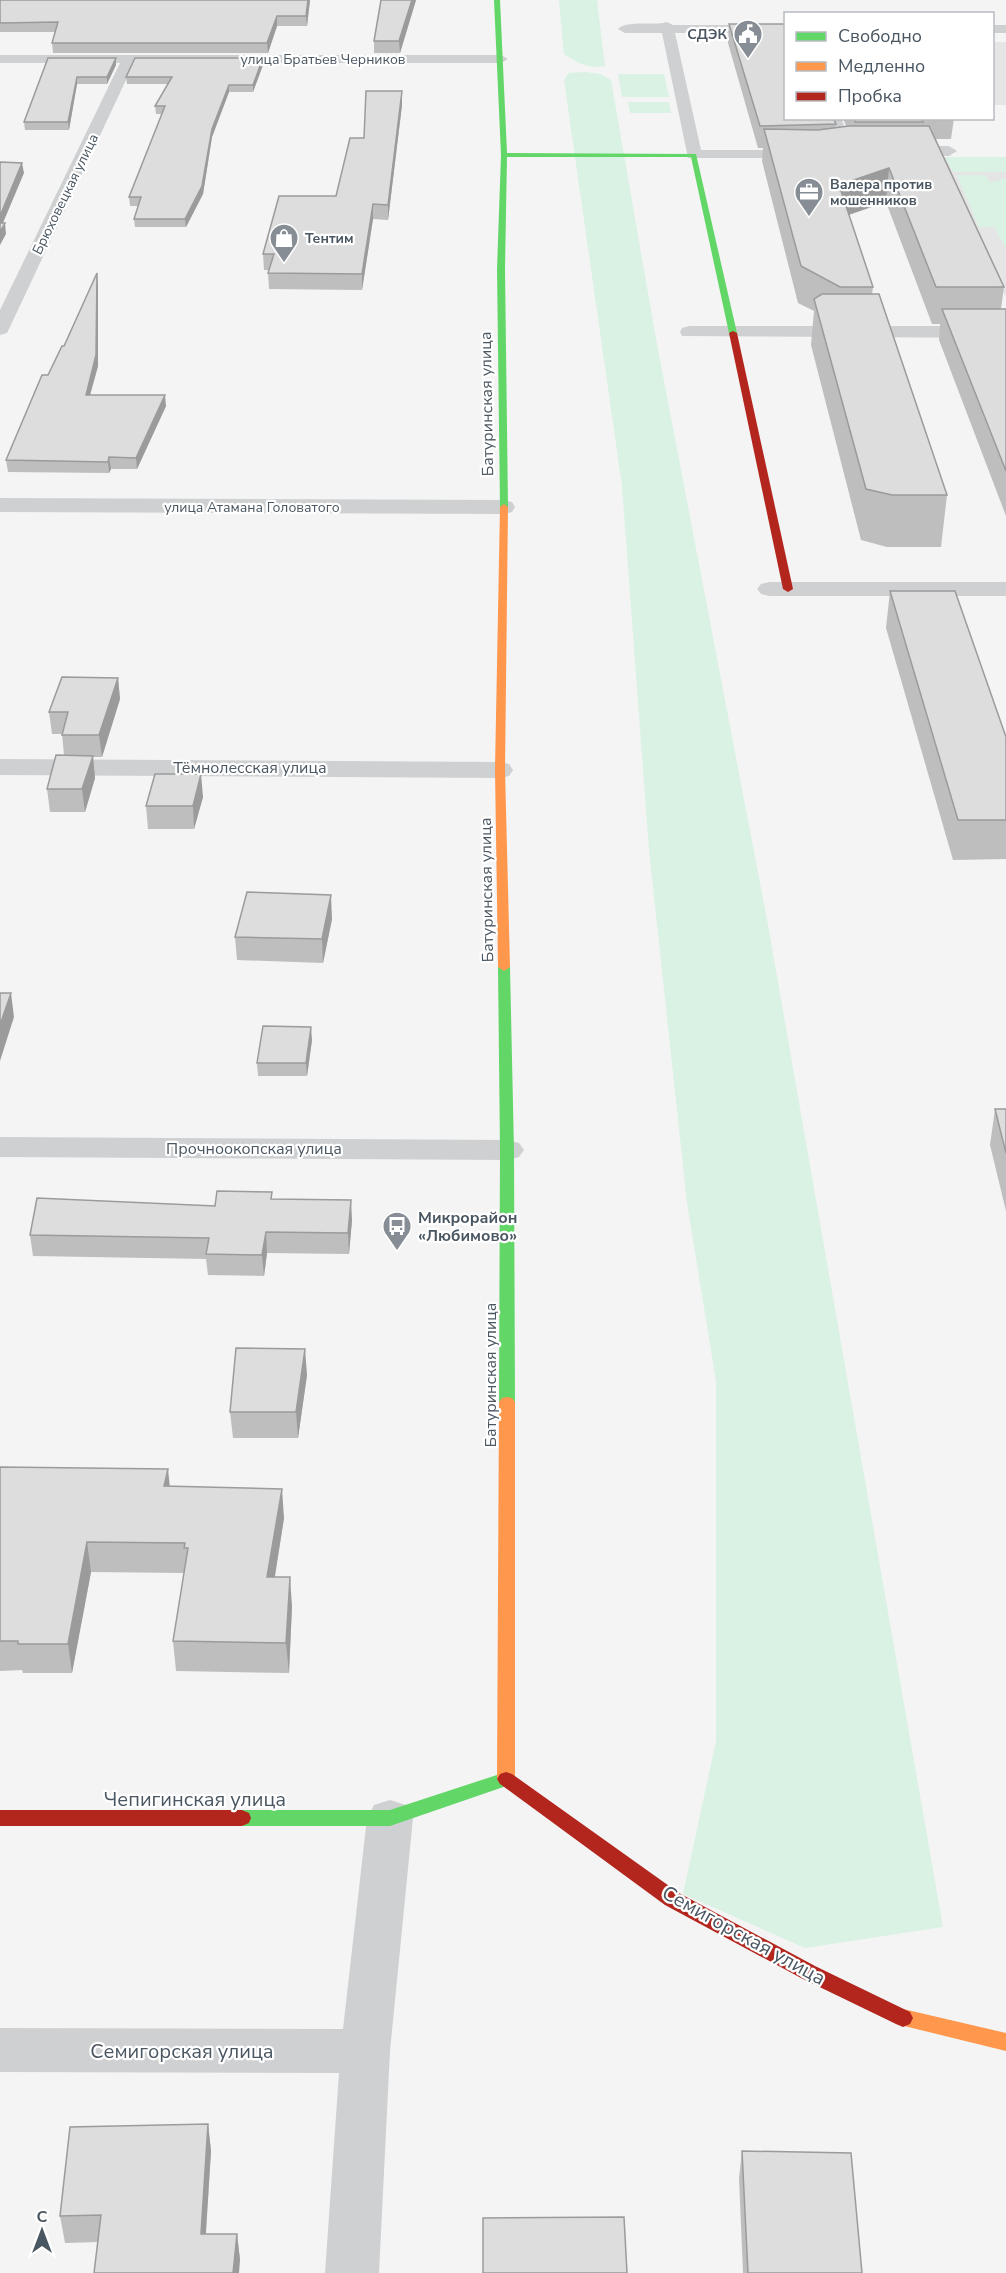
<svg xmlns="http://www.w3.org/2000/svg" width="1006" height="2273" font-family="'Nunito Sans',sans-serif">
<style>
.education{fill:#e6e5e6}
.green{fill:#d9f2e3}
.lines{fill:none;stroke-linecap:round;stroke-linejoin:round}
.street{fill:#ced0d2;fill-rule:evenodd}
.fast{fill:#63d668;fill-rule:evenodd}
.slow{fill:#ff974d;fill-rule:evenodd}
.jam{fill:#b3261e;fill-rule:evenodd}
.wall{fill:#bebebf}
.shaded-wall{fill:#9b9b9b}
.building{fill:#ddddde;stroke:#9b9b9b;stroke-width:1.5}
.labels{text-anchor:middle;stroke-width:4.5;stroke-linejoin:round;paint-order:stroke}
.far-poi-label{font-size:14px;font-weight:bold;fill:#4a5661;stroke:#fff;text-anchor:start}
.far-street-label{font-size:14px;fill:#4a5661;stroke:#fff}
.street-label{font-size:16px;fill:#4a5661;stroke:#fff}
.poi-label{font-size:16px;font-weight:bold;fill:#4a5661;stroke:#fff;text-anchor:start}
.near-street-label{font-size:20px;fill:#4a5661;stroke:#fff}
</style>
<rect width="100%" height="100%" fill="#f4f4f4"/>
<g class="education">
<rect x="993" y="42" width="13" height="63"/>
<path d="M943,157H1006V298Z"/>
</g>
<g class="green">
<path d="M559,0H597L605,66C588,69 578,63 564,54Z"/>
<path d="M585,72L600,74L611,80L656,339L768,925L943,1927L805,1948L683,1894L716,1741V1381L687,1203L649,850L622,486L564,80L569,73Z"/>
<path d="M618,74H664L669,97H622Z"/>
<path d="M628,102H669L671,113H630Z"/>
<path d="M945,157H1006V172H953Z"/>
<path d="M957,175H986L990,183L1006,178V249L994,227H979Z"/>
</g>
<g class="lines">
<g class="street">
<path d="M667,22L673,25H786V33H675L701,150H807L815,155L813,158H688L662,33H625L618,29C628,20 654,26 667,22Z"/>
<rect x="992" y="25" width="14" height="8"/>
<path d="M0,55H501L508,59L501,63H134L9,329L7,333L0,335V310L120,63H0Z"/>
<path d="M826,118H841L854,151L852,154H840Z"/>
<path d="M897,146H949L957,151L949,156L891,154L889,151Z"/>
<path d="M689,326H1006V338L682,336L680,332L682,328Z"/>
<path d="M0,498L504,500L512,502L515,507L512,512L504,514L0,512Z"/>
<path d="M769,582H1006V596H769L761,594L757,589L761,584Z"/>
<path d="M0,759L500,762L509,764L513,770L509,776L500,778L0,775Z"/>
<path d="M0,1137L507,1140L519,1143L524,1150L519,1157L507,1160L0,1157Z"/>
<path d="M390,1800L406,1805L413,1818L390,2051L379,2273H325L339,2073L0,2072V2028L343,2029L367,1818L374,1805Z"/>
</g>
<g class="fast">
<path d="M494,0H500L507,153L696,154L737,333L733,335L729,333L691,157H507L505,269L508,507L504,510L500,507L497,269L501,155Z"/>
<path d="M504,963L510,967L514,1150L515,1402L512,1406H502L499,1402L500,1150L498,967Z"/>
<path d="M506,1772L512,1774L515,1779L512,1784L390,1826H242L235,1823L233,1818L235,1813L242,1810H390Z"/>
</g>
<g class="slow">
<path d="M504,504L508,507L505,770L510,967L504,971L498,967L495,770L500,507Z"/>
<path d="M507,1397L512,1398L515,1402V1779L512,1784L506,1786L500,1784L497,1779L499,1402L502,1398Z"/>
<path d="M903,2009L1006,2033V2051L896,2024L893,2018L896,2012Z"/>
</g>
<g class="jam">
<path d="M733,331L737,333L793,589L788,592L783,589L729,333Z"/>
<path d="M506,1772L512,1774L679,1893L815,1966L910,2012L913,2018L910,2024L903,2027L896,2024L801,1978L665,1905L500,1784L497,1779L500,1774Z"/>
<path d="M0,1810H242L249,1813L251,1818L249,1823L242,1826H0Z"/>
</g>
</g>
<g class="wall">
<path d="M0,0H310L307,26H277L268,53H53L52,43L55,32H0Z"/>
<path d="M381,0H416L400,53H374V41Z"/>
<path d="M729,24L836,124L835,127L846,126L843,118H954L951,139H936L1004,287L1001,309H1006V516L939,340L940,324H932L886,202L849,215L873,287L872,294L947,495L941,547H887L861,540L811,345L814,311L798,303L762,161L763,148H758L728,43Z"/>
<path d="M48,58H116V65L107,84H77L69,130H25L24,122Z"/>
<path d="M263,65L253,92H229L212,137L203,194L186,227H135L134,219L138,206H130L129,197L162,114H156L155,106L168,84H127L126,77Z"/>
<path d="M402,91V105L388,220L373,219L362,290L269,289L268,273L269,270H264L263,254L336,196L364,138Z"/>
<path d="M98,284V366L90,395L166,406L137,469H111L109,473L8,472L6,460L48,375Z"/>
<path d="M890,591L1006,737V859L953,860L886,628Z"/>
<path d="M118,678L120,699L102,757H93L95,778L85,812H50L47,789L64,755L62,734H52L49,712Z"/>
<path d="M203,797L194,829H148L146,806Z"/>
<path d="M332,919L323,963L237,960L235,937Z"/>
<path d="M312,1040L307,1076H258L257,1063Z"/>
<path d="M995,1109H1006V1211L990,1145Z"/>
<path d="M272,1199L352,1220L349,1254L267,1253L264,1276L208,1275L206,1259L33,1256L30,1235L215,1206Z"/>
<path d="M307,1375L298,1438H233L230,1412Z"/>
<path d="M0,1467L170,1486L284,1518L275,1577L292,1606L289,1673L176,1671L173,1641L184,1573L91,1572L72,1673H23L22,1670L0,1671Z"/>
<path d="M208,2124L211,2151L206,2234H237L240,2260L98,2242L65,2243L60,2216Z"/>
<path d="M742,2151L862,2273H743L739,2178Z"/>
</g>
<g class="shaded-wall">
<path d="M308,0H310L307,26L306,16Z"/>
<path d="M412,0H416L400,53L399,41Z"/>
<path d="M277,16V26L268,53L267,43Z"/>
<path d="M116,58V65L107,84V77Z"/>
<path d="M263,58V65L253,92V85Z"/>
<path d="M77,77V84L69,130L68,122Z"/>
<path d="M229,85V92L212,137L203,194L186,227L185,219L212,129Z"/>
<path d="M402,91V105L388,220V205Z"/>
<path d="M22,163L24,173L0,230V216Z"/>
<path d="M889,168L886,202L836,219L839,185Z"/>
<path d="M373,204V219L362,290V274Z"/>
<path d="M5,223L6,234L0,245V232Z"/>
<path d="M97,273L98,284V366L87,406L86,395Z"/>
<path d="M165,395L166,406L137,469L136,458Z"/>
<path d="M109,457L111,469L109,473L108,462Z"/>
<path d="M118,678L120,699L102,757L99,735Z"/>
<path d="M93,756L95,778L85,812L82,789Z"/>
<path d="M201,774L203,797L194,829L193,806Z"/>
<path d="M331,895L332,919L323,963L322,939Z"/>
<path d="M11,993L14,1017L0,1061V1025Z"/>
<path d="M311,1027L312,1040L307,1076L306,1063Z"/>
<path d="M351,1200L352,1220L349,1254L348,1233Z"/>
<path d="M266,1232L267,1253L264,1276L262,1255Z"/>
<path d="M305,1349L307,1375L298,1438L296,1412Z"/>
<path d="M168,1469L171,1498L164,1486Z"/>
<path d="M282,1489L284,1518L270,1606L267,1577Z"/>
<path d="M87,1542L91,1572L72,1673L68,1644Z"/>
<path d="M290,1577L292,1606L289,1673L286,1643Z"/>
<path d="M208,2124L211,2151L204,2260L201,2234Z"/>
<path d="M237,2234L240,2260L239,2273H233Z"/>
</g>
<g class="building">
<path d="M0,0H308L306,16H277L267,43H52L58,22L0,23Z"/>
<path d="M381,0H412L399,41H374Z"/>
<path d="M729,24H786V118H833L836,124L760,126Z"/>
<path d="M48,58H116L107,77H77L68,122H24Z"/>
<path d="M135,58H263L253,85H229L212,129L202,186L185,219H134L141,197H129L165,106H155L172,77H126Z"/>
<path d="M366,91H402L388,205L373,204L362,274L268,273L274,254H263L279,196H336L350,138H364Z"/>
<path d="M854,118H921L923,122H855Z"/>
<path d="M849,126H929L1004,287H936L889,168L839,185L873,287H840L801,266L764,129L818,130Z"/>
<path d="M0,162L22,163L0,216Z"/>
<path d="M0,223H5L0,232Z"/>
<path d="M97,273L96,355L86,395H165L136,458L109,457L108,462L6,460L42,375H48L62,346H64Z"/>
<path d="M822,294H879L947,495H892L866,489L814,299Z"/>
<path d="M942,309H1006V471Z"/>
<path d="M890,591H955L1006,737V820H958Z"/>
<path d="M62,677L118,678L99,735H62L68,712H49Z"/>
<path d="M56,755L93,756L82,789H47Z"/>
<path d="M155,774H201L193,806H146Z"/>
<path d="M247,892L331,895L322,939L235,937Z"/>
<path d="M0,993H11L0,1025Z"/>
<path d="M263,1026L311,1027L306,1063H257Z"/>
<path d="M995,1109H1006V1153Z"/>
<path d="M217,1191L272,1192L271,1199L351,1200L348,1233L266,1232L262,1255L206,1254L209,1238L30,1235L37,1198L215,1206Z"/>
<path d="M236,1348L305,1349L296,1412H230Z"/>
<path d="M0,1467L168,1469L164,1486L282,1489L267,1577H290L286,1643L173,1641L188,1548H184L185,1543L87,1542L68,1644H18V1641H0Z"/>
<path d="M208,2124L201,2234H237L233,2273H94L101,2215L60,2216L70,2127Z"/>
<path d="M742,2151L851,2153L862,2273H748Z"/>
<path d="M624,2217L627,2273H483V2218Z"/>
</g>
<defs>
<g id="civic-pin" transform="scale(1.5)"><path d="M0 17L-7.5 6A9.5 9.5 0 1 1 7.5 6Z" fill="#868d94" stroke="#fff"/><path d="M-.6-6.5H3V-4.5H.6V-3L4-1V1h2V6H-6V1h2V-1L-.6-3ZM-1.2 2.5V6h2.4V2.5Z" fill="#fff"/></g>
<g id="office-pin" transform="scale(1.5)"><path d="M0 17L-7.5 6A9.5 9.5 0 1 1 7.5 6Z" fill="#868d94" stroke="#fff"/><path d="M-6-3h4V-5.5h4V-3h4V5H-6ZM-1-4.5V-3h2v-1.5ZM-6 0V1H6V0Z" fill="#fff"/></g>
<g id="shop-pin" transform="scale(1.5)"><path d="M0 17L-7.5 6A9.5 9.5 0 1 1 7.5 6Z" fill="#868d94" stroke="#fff"/><path d="M-5-2.5h2.3a2.7 3.5 0 0 1 5.4 0H5L5.5 6h-11ZM-1.5-2.5h3a1.5 2.3 0 0 0-3 0Z" fill="#fff"/></g>
<g id="bus-pin" transform="scale(1.5)"><path d="M0 17L-7.5 6A9.5 9.5 0 1 1 7.5 6Z" fill="#868d94" stroke="#fff"/><path d="M-5-6H5V4H4V6H2V4H-2V6H-4V4H-5ZM-3.5-4V0h7V-4ZM-3.5 1.2v1.5H-2V1.2ZM2 1.2v1.5H3.5V1.2Z" fill="#fff"/></g>
</defs>
<g fill-rule="evenodd">
<use href="#civic-pin" x="748" y="34"/>
<use href="#office-pin" x="809" y="192"/>
<use href="#shop-pin" x="284" y="238"/>
<use href="#bus-pin" x="397" y="1226"/>
</g>
<g class="labels">
<g class="far-poi-label">
<text x="727" y="39" text-anchor="end">СДЭК</text>
<text x="830" y="189">Валера против<tspan x="830" dy="16">мошенников</tspan></text>
<text x="305" y="243">Тентим</text>
</g>
<g class="far-street-label">
<text x="323" y="64">улица Братьев Черников</text>
<text transform="translate(65 194) rotate(-64)" y="5">Брюховецкая улица</text>
<text x="252" y="512">улица Атамана Головатого</text>
</g>
<g class="street-label">
<text transform="translate(486 404) rotate(-91)" y="6">Батуринская улица</text>
<text x="250" y="773">Тёмнолесская улица</text>
<text transform="translate(486 890) rotate(-91)" y="6">Батуринская улица</text>
<text x="254" y="1154">Прочноокопская улица</text>
<text transform="translate(490 1375) rotate(-90)" y="6">Батуринская улица</text>
</g>
<g class="poi-label">
<text x="418" y="1223">Микрорайон<tspan x="418" dy="18">«Любимово»</tspan></text>
</g>
<g class="near-street-label">
<text x="195" y="1806">Чепигинская улица</text>
<text transform="translate(744 1935) rotate(29)" y="7">Семигорская улица</text>
<text x="182" y="2058">Семигорская улица</text>
</g>
</g>
<rect x="784" y="12" width="210" height="108" fill="#ffffff" stroke="#b7bbc0" stroke-width="1.5"/>
<rect x="796" y="32" width="30" height="9" fill="#63d668" stroke="#b7bbc0" stroke-width="1.5"/>
<text x="838" y="42" font-size="18" fill="#4a5661">Свободно</text>
<rect x="796" y="62" width="30" height="9" fill="#ff974d" stroke="#b7bbc0" stroke-width="1.5"/>
<text x="838" y="72" font-size="18" fill="#4a5661">Медленно</text>
<rect x="796" y="92" width="30" height="9" fill="#b3261e" stroke="#b7bbc0" stroke-width="1.5"/>
<text x="838" y="102" font-size="18" fill="#4a5661">Пробка</text>
<g transform="translate(42 2231)" stroke="#ffffff" stroke-width="4.5" paint-order="stroke">
<path d="M0-4.5L10 22L0 15L-10 22Z" fill="#4a5661"/>
<text y="-9" font-size="16" font-weight="bold" text-anchor="middle" fill="#4a5661">С</text>
</g>
</svg>
